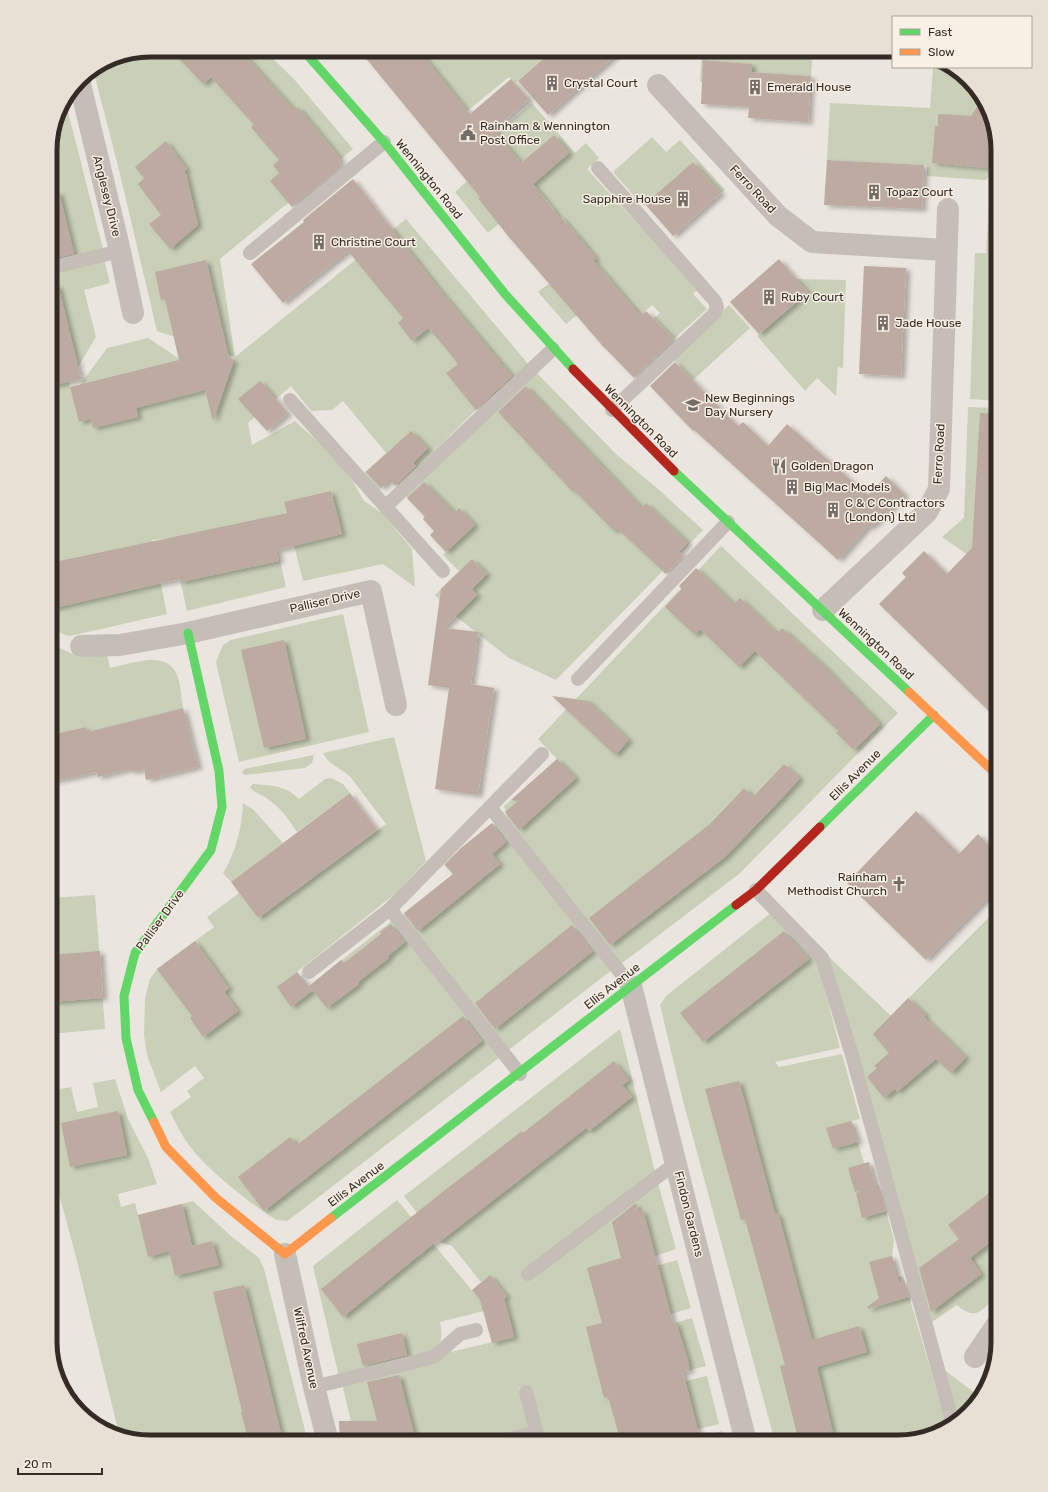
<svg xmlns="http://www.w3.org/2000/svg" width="1048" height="1492" font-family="Rubik,sans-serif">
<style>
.green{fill:#cad0b8;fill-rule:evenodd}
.building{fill:#bdaaa0;filter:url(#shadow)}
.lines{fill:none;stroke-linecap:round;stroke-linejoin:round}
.lane{stroke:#c4beb7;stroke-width:14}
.street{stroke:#c4beb7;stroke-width:22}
.fast{stroke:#63d668;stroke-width:9}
.slow{stroke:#ff974d;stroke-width:9}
.jam{stroke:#b3261e;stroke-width:9}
.labels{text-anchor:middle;stroke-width:3;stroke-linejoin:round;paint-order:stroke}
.poi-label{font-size:12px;fill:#342b26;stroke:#f8f0e4;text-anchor:start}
.street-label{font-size:12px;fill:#342b26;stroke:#f8f0e4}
.rim{fill:none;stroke:#342b26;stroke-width:5}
</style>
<defs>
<filter id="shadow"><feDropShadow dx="4.5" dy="2.5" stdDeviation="2" flood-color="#0004"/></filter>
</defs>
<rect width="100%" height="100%" fill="#eae5de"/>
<g class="green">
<path d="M150,50H264L294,79L353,149L220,259L235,357L406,219L529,365L476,410L399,485L389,481L379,490L364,473L386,453L343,401L332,410L311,411L291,386L248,423L252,445L295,421L335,457L346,470L364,501L382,513L412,549L415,587L383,564L303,581L286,513L270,517L286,587L187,611L171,538L152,540L167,614L70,636C60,634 54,631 50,621V273L104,259L110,283L84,290L96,337L78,367L66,370L77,413L80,385L107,348L148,338L181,360L189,394L195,393L207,351L234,360L235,357L157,331L119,170L95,77L121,56Z"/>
<path d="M436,50H480L483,54L487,50H553L515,83L509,77L461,116L419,65Z"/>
<path d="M702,50H813L811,76L751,72V64L704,60L702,82L700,81Z"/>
<path d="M933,67H951L984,100L998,150V172L985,180L927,176V165L827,160L830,103L930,108Z"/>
<path d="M65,100L103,249L50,263V144L58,112Z"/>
<path d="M532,103L575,153L586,143L599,158L587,169L698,289L693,294L707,309L674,339L654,318L660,313L652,305L606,349L601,345L615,333L630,304L603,271L565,302L577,315L566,324L538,292C555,277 579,273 595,258L562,217L552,225L545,217L554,209L541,194L508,216L488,233L455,192L467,181L477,193L496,134ZM505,174L533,184L495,217L478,198Z"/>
<path d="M652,137L666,152L680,140L725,190L721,193L693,162L643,206L613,172Z"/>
<path d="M998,182V401L970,399L975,253H986L990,187Z"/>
<path d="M796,279L846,280L843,368L838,367L836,396L817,378L805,391L757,336L808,292Z"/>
<path d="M729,305L750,328L693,380L672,358Z"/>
<path d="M536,372L617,455L657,488L703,530L556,680L509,658L453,614L435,595L459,571L443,555L446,552L430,535L436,530L423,519L425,516L406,496Z"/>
<path d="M968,407L998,408V558L971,557L942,537L964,518Z"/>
<path d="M721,546L898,713L739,874L621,964L507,818L504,806L557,759L538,739Z"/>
<path d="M343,614L369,732L239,762L216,662L223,645L231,640Z"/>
<path d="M50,644L80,657L107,654L110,668C130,664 167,649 177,675C181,685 181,698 183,708L87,732L86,727L50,735Z"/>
<path d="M394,737L426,861L396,893L297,972L312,990L327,979L324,974L393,920L500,1057L294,1216L287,1221L277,1220C253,1206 209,1171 192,1149C183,1138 177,1125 170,1112L191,1097L187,1091L204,1078L195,1066L161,1092L147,1055L144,1035L145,998L150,979L157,969L214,927L207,917L239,893L258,918L386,824L352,779C343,768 329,766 323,753Z"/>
<path d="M314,755L312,763L305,768L245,775L242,773L244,769Z"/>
<path d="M331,778L343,784L350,793L297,832C289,820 281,808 269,800C263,795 255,794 250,787L253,784C270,785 287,786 299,799L325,779Z"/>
<path d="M243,803L254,810L283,843L231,882L223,873C236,852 242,827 243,803Z"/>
<path d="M495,823L613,969L506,1052L401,916L453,875L443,863Z"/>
<path d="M95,895L105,1029L50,1034V898Z"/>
<path d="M998,908V1290C986,1308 977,1323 957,1305L929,1324L827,955L891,1016Z"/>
<path d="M772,912L817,960L840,1048L775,1062L779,1067L842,1054L860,1119L852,1121L864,1163L876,1186L879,1185L894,1240L892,1256L898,1277L903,1276L948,1429L898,1442H775L681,1093L660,1005L666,996Z"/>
<path d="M620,1029L655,1172L521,1273L526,1280L658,1183L676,1249L655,1256L625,1275L677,1260L691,1308L671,1314L641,1332L692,1318L706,1366L653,1379L685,1381L707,1376L719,1424L645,1442H545L528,1385L519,1388L531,1430L484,1442H356L342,1384L450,1352L514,1337L503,1298L490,1276L481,1282L452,1246L439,1242L404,1196Z"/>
<path d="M115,1079L128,1119L148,1158L157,1184L118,1194L121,1207L135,1203L138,1215L193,1201L231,1236L259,1258L264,1269L308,1442H144L119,1434L75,1253L50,1161V1091L71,1087L77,1112L98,1107L93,1083Z"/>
<path d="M397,1200L488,1310L440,1322C442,1334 443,1341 435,1351L339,1377L313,1266Z"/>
<path d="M943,1369L975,1393L990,1370L984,1392L958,1418Z"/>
<path d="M722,1431L725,1442H684Z"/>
</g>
<g class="building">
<path d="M171,50H240L295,111L298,107L341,159L339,161L342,166L292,207L270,181L279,173L273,165L279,160L251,127L254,125L211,77L203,84Z"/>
<path d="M359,50H419L470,114L511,79L529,99L494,130L521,163L554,135L569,153L533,184L560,218L561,217L578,236L596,258L593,260L641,316L646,311L674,339L634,378L601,344L508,236L478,198L480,197Z"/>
<path d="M553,50H621L548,115L518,81Z"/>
<path d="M703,60L752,64L751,72L811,76L808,122L748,118L749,107L701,104Z"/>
<path d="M983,98L998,150V169L932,163L935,126H938V114L971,116Z"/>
<path d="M166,141L187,169L184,172L186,174L198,225L170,249L149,224L161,215L138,184L144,178L135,167Z"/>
<path d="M827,160L924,165L922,209L824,205Z"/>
<path d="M693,162L721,193L673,236L645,204Z"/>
<path d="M353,179L439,289L512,376L476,410L446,373L458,364L444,346L428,328L412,341L398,323L403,318L348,251L283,303L251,264L304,222L303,220Z"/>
<path d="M59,192L74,254L50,259V193Z"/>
<path d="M779,259L808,292L759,334L730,302Z"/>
<path d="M206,260L229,358L234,360L213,421L205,390L136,408L138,417L93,428L91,419L79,422L70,387L179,360L165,299L161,300L155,272Z"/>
<path d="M864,266L906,268L901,376L859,374Z"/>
<path d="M58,285L81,379L50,386V286Z"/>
<path d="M675,362L738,426L743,422L768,446L787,424L868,495L886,476L905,495L870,528L868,526L838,560L694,430L693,431L650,386Z"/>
<path d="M260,381L288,413L267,431L238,399Z"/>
<path d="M526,386L642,508L646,503L688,543L679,552L684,556L666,574L617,528L614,531L574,490L573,492L498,412Z"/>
<path d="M980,413L998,414V720L879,604L906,577L902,573L924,551L947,574L972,548Z"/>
<path d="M411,431L428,448L413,463L416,466L395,486L390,480L381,488L366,472Z"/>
<path d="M424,482L455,513L459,508L475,525L446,552L430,535L434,531L423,519L425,517L407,498Z"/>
<path d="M331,491L342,534L277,550L279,561L181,582L180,579L50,609V563L287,513L284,502Z"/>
<path d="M472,559L487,574L472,589L477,595L444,628L478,632L471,684L494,688L478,795L435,789L449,688L428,685L441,589Z"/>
<path d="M696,568L734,604L740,598L777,633L782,628L824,666L880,724L854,750L836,733L838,731L755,651L739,667L700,629L695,635L665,607L682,589L679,586Z"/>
<path d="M284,640L306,739L264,748L241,650Z"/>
<path d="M552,696L588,701L629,740L615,755Z"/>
<path d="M183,708L198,767L146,780L144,769L131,772L130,769L98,777L96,772L50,782V735L86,727L87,732Z"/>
<path d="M557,759L576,778L519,830L505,812L518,801L511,800Z"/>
<path d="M784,764L800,778L781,799L725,857L610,945L589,918L710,824L744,788L753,797Z"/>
<path d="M350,793L377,830L258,918L231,882Z"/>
<path d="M916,811L959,854L978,834L998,854V887L926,960L847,883Z"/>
<path d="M492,823L506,842L492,854L500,864L418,931L404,913L453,874L445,865L461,848Z"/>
<path d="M391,924L405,942L388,956L389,958L358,982L359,984L327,1008L309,986L341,960L344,963L381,934L380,932Z"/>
<path d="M572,925L593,951L495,1029L475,1003Z"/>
<path d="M784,931L809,959L703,1042L680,1013Z"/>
<path d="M195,941L229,988L224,992L238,1011L203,1037L190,1018L192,1016L157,969Z"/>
<path d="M100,951L103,998L50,1002V955Z"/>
<path d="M297,972L312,991L291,1007L277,987Z"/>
<path d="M908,998L926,1015L924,1017L966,1057L951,1073L936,1059L897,1092L895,1089L884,1098L867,1077L877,1068L874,1066L889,1053L873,1034Z"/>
<path d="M463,1016L482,1041L264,1211L238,1177L290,1137L297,1145Z"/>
<path d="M614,1061L629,1080L622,1085L632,1097L589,1131L586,1128L456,1229L439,1242L438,1240L343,1317L321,1289L445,1190L522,1131L523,1133Z"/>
<path d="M739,1081L775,1214L778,1213L812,1340L859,1326L867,1352L817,1367L835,1442H799L780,1366L785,1365L745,1219L741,1220L705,1089Z"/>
<path d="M118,1111L127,1155L70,1167L61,1123Z"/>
<path d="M851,1121L858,1142L833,1149L826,1128Z"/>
<path d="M869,1162L876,1187L855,1192L848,1168Z"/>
<path d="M879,1186L886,1211L862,1218L856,1193Z"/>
<path d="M998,1186V1236L970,1258L981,1274L931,1312L919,1268L959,1239L948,1225Z"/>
<path d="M636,1203L639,1212L643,1210L673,1323L676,1322L687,1357L690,1371L683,1372L701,1442H621L608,1397L604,1398L586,1327L602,1323L587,1268L621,1258L612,1222Z"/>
<path d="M182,1204L192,1246L212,1241L219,1265L175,1276L169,1251L148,1257L138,1215Z"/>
<path d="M892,1256L899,1283L904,1279L909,1297L868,1309L867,1307L879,1298L869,1262Z"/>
<path d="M490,1275L507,1296L504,1298L514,1337L492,1343L480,1300L472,1290Z"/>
<path d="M244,1285L265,1368L283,1442H249L241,1412L242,1411L213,1292Z"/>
<path d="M402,1333L407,1355L363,1366L357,1344Z"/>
<path d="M399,1375L416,1442H340L339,1421H377L367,1382Z"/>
</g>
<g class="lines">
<g class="lane">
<path d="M598,168L715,301L717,307L714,314L612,410"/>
<path d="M250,253L384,142"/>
<path d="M50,268L120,251"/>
<path d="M290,400L443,571"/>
<path d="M386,506L553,349"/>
<path d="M578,679L728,522"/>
<path d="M490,807L542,754"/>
<path d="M756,890L822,958L852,1055L953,1424"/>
<path d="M390,909L520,1074"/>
<path d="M309,972L390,909L490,807L631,986"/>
<path d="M528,1274L676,1163"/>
<path d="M314,1387L434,1357L460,1334L476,1330"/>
<path d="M526,1392L539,1442"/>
<path d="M498,1442L536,1432"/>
</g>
<g class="street">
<path d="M79,80L120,251L133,313"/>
<path d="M658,85L778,216L812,242L946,250"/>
<path d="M823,610L927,512L939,489L948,209"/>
<path d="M81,646L120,645L188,633L371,591L396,705"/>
<path d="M631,986L746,1442"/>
<path d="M285,1254L314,1387L328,1442"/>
<path d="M975,1357L998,1323"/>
</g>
<g class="fast">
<path d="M303,50L384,142L505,294L573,369"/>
<path d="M674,471L909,692"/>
<path d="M820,827L934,715"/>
<path d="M154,1122L138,1090L126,1038L124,996L135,953L211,850L222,807L219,771L188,633"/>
<path d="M331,1218L736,905"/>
</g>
<g class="slow">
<path d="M909,692L998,776"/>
<path d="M154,1122L166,1147L216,1198L285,1254L331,1218"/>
</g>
<g class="jam">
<path d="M573,369L674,471"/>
<path d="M736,905L756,890L820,827"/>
</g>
</g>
<defs>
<g id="building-bare" transform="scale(1.2)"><path d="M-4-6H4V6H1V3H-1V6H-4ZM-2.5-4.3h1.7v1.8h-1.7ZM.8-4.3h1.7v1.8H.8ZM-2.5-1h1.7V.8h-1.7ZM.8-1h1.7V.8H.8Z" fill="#746c66" stroke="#f8f0e4" stroke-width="2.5" paint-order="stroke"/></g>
<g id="civic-bare" transform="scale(1.2)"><path d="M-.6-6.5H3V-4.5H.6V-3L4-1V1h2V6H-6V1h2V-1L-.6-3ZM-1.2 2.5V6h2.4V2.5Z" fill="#746c66" stroke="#f8f0e4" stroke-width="2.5" paint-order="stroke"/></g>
<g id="school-bare" transform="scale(1.2)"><path d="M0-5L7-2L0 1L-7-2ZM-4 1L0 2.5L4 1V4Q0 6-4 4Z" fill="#746c66" stroke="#f8f0e4" stroke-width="2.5" paint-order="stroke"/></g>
<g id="restaurant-bare" transform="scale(1.2)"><path d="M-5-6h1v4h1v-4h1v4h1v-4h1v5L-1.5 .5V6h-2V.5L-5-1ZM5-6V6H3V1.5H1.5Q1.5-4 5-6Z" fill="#746c66" stroke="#f8f0e4" stroke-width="2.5" paint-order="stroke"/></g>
<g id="church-bare" transform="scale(1.2)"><path d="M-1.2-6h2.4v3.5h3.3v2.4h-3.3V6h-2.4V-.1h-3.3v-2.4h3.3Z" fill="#746c66" stroke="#f8f0e4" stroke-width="2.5" paint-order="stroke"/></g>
</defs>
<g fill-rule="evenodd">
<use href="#building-bare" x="552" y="83"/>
<use href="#building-bare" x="755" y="87"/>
<use href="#civic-bare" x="468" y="133"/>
<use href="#building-bare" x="874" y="192"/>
<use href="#building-bare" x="683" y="199"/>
<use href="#building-bare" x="319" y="242"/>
<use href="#building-bare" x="769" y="297"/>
<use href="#building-bare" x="883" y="323"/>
<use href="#school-bare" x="693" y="405"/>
<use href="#restaurant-bare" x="779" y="466"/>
<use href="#building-bare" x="792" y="487"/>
<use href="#building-bare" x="833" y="510"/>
<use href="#church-bare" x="899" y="884"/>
</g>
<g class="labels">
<g class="poi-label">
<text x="564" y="87">Crystal Court</text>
<text x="767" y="91">Emerald House</text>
<text x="480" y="130">Rainham &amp; Wennington<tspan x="480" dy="14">Post Office</tspan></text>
<text x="886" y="196">Topaz Court</text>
<text x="671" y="203" text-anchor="end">Sapphire House</text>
<text x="331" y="246">Christine Court</text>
<text x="781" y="301">Ruby Court</text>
<text x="895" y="327">Jade House</text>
<text x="705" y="402">New Beginnings<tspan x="705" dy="14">Day Nursery</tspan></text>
<text x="791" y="470">Golden Dragon</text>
<text x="804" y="491">Big Mac Models</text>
<text x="845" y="507">C &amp; C Contractors<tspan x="845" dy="14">(London) Ltd</tspan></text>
<text x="887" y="881" text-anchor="end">Rainham<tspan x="887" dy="14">Methodist Church</tspan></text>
</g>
<g class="street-label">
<text transform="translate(429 179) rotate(51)" y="4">Wennington Road</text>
<text transform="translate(753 189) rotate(47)" y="4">Ferro Road</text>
<text transform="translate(107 196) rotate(76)" y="4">Anglesey Drive</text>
<text transform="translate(641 421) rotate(45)" y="4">Wennington Road</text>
<text transform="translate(939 454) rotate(-87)" y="4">Ferro Road</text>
<text transform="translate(325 601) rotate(-13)" y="4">Palliser Drive</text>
<text transform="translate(876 644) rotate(43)" y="4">Wennington Road</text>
<text transform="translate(855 775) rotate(-45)" y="4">Ellis Avenue</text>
<text transform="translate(160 920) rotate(-54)" y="4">Palliser Drive</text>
<text transform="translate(612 986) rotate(-38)" y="4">Ellis Avenue</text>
<text transform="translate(356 1184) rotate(-37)" y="4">Ellis Avenue</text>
<text transform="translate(689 1214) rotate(76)" y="4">Findon Gardens</text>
<text transform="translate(306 1348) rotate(78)" y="4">Wilfred Avenue</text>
</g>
</g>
<path d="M0 0H1048V1492H0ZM150 57H898A93 93 0 0 1 991 150V1342A93 93 0 0 1 898 1435H150A93 93 0 0 1 57 1342V150A93 93 0 0 1 150 57Z" fill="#e8e0d5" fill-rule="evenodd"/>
<path class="rim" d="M150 57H898A93 93 0 0 1 991 150V1342A93 93 0 0 1 898 1435H150A93 93 0 0 1 57 1342V150A93 93 0 0 1 150 57Z"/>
<rect x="892" y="16" width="140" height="52" fill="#f8f0e4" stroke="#aaa198"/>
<rect x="900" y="29" width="20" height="6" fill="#63d668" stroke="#aaa198"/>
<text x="928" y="36" font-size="12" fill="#342b26">Fast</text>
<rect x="900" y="49" width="20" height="6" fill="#ff974d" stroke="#aaa198"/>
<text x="928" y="56" font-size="12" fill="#342b26">Slow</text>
<path d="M18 1468v6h84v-6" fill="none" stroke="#342b26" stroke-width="2"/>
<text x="24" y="1468" font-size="12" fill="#342b26" stroke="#f8f0e4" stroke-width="3" paint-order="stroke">20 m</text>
</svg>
